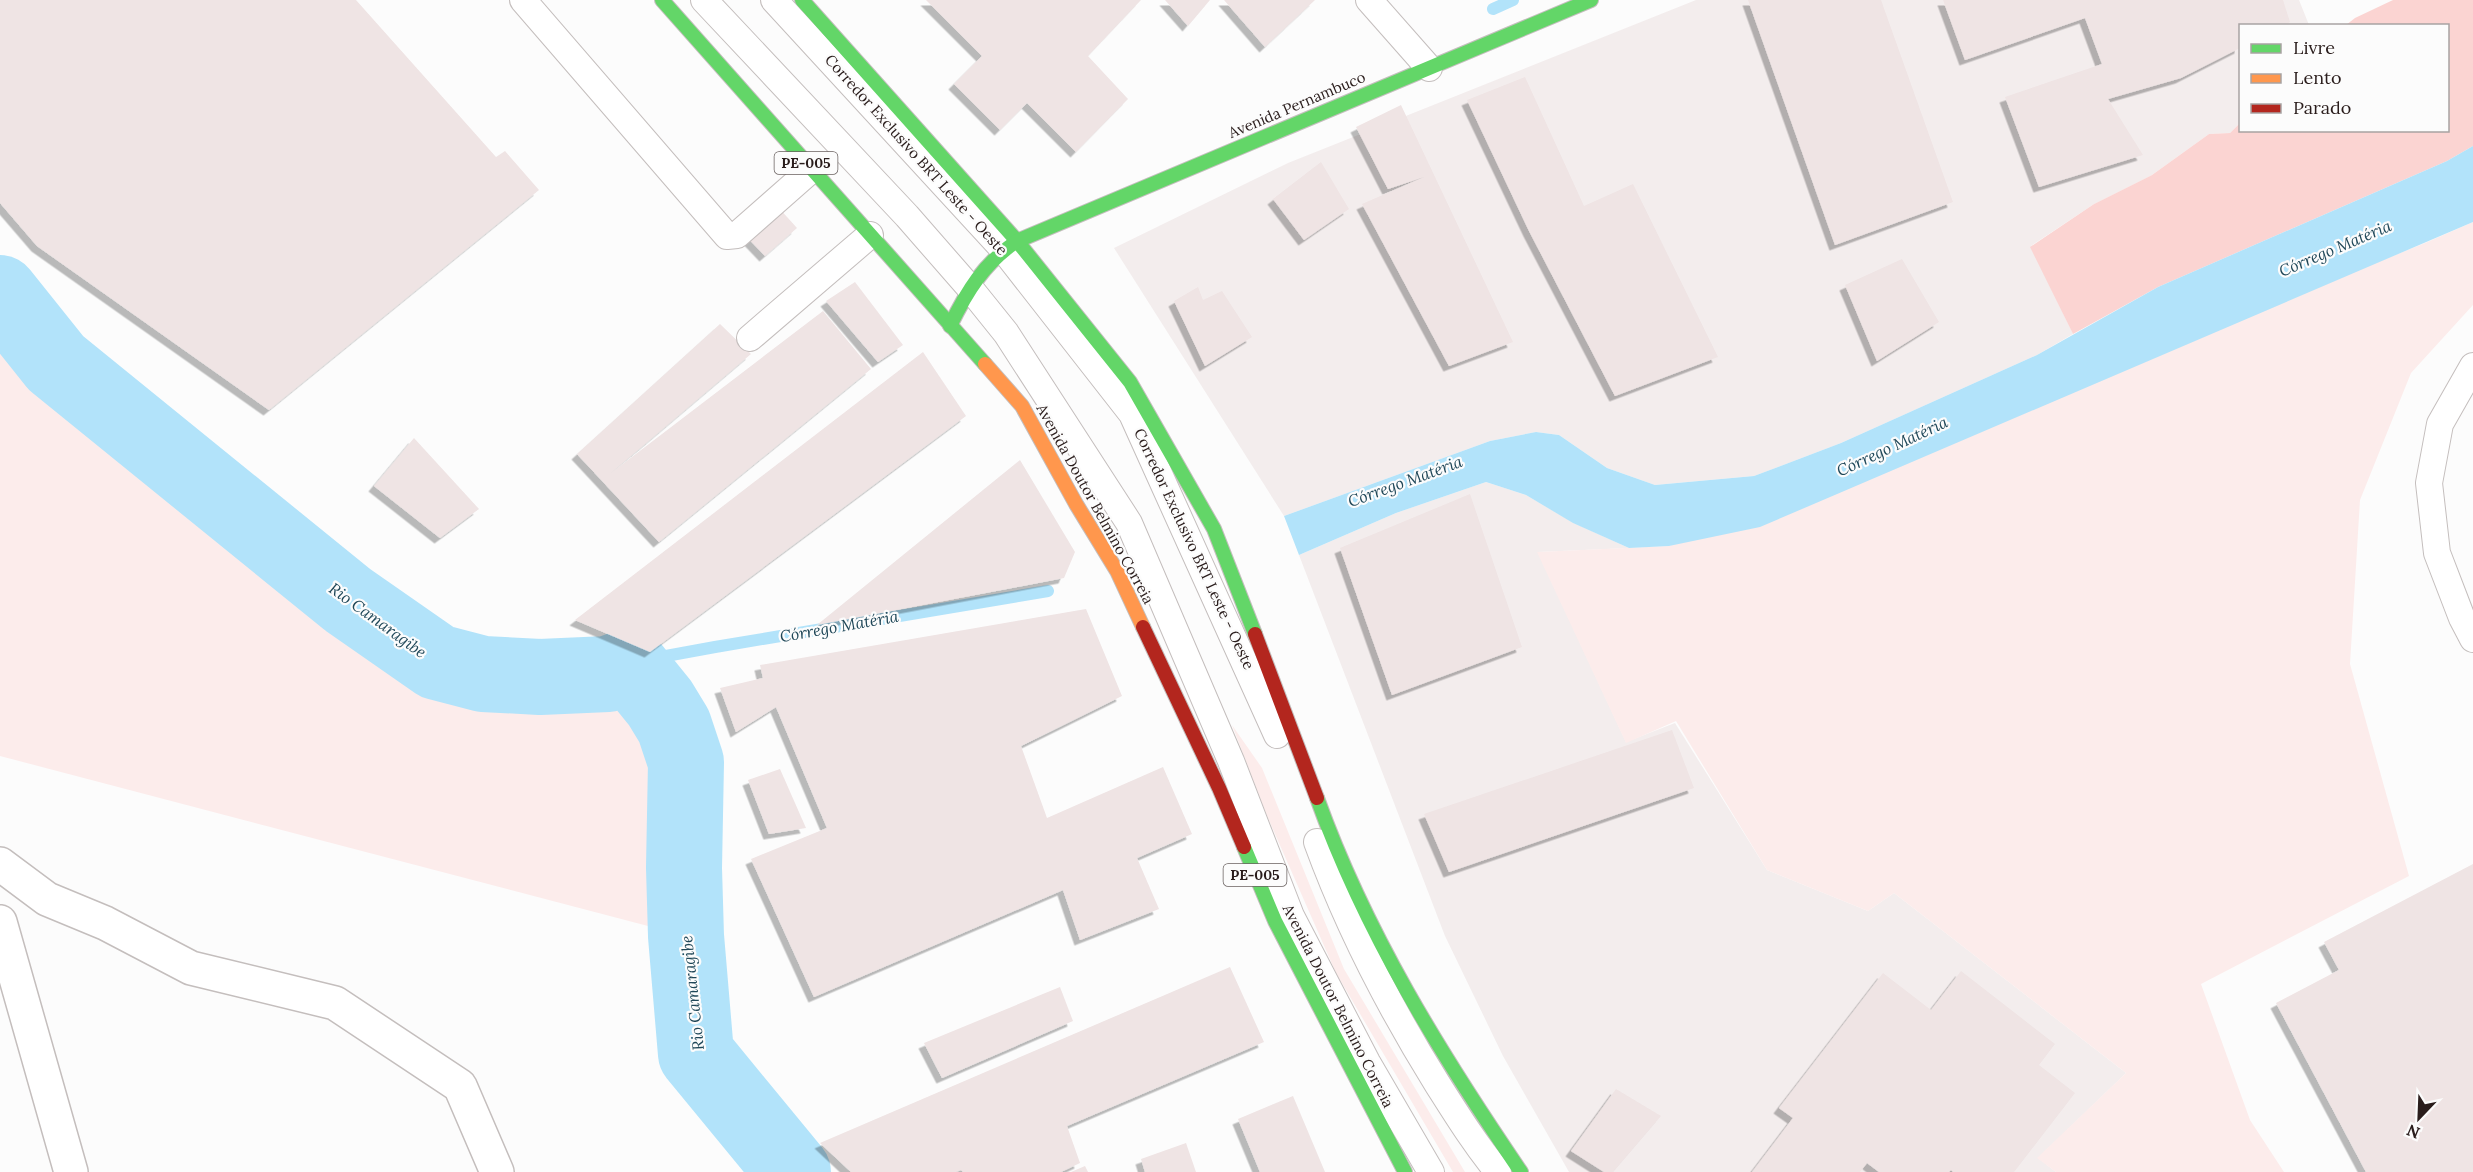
<svg xmlns="http://www.w3.org/2000/svg" width="2473" height="1172" font-family="Lora,serif">
<style>
.built{fill:#f3eded}
.green{fill:#fceceb}
.forest{fill:#fbd4d2}
.water{fill:#b2e3fa}
.lines{fill:none;stroke-linecap:round;stroke-linejoin:round}
.stream{stroke:#b2e3fa;stroke-width:12}
.river{stroke:#b2e3fa;stroke-width:76}
.building{fill:#efe4e4;filter:url(#shadow)}
.lane-casing{stroke:#c4bebd;stroke-width:28}
.street-casing{stroke:#c4bebd;stroke-width:36}
.fast-casing{stroke:#c4bebd;stroke-width:16}
.slow-casing{stroke:#c4bebd;stroke-width:16}
.jam-casing{stroke:#c4bebd;stroke-width:16}
.lane{stroke:#fff;stroke-width:26}
.street{stroke:#fff;stroke-width:33}
.fast{stroke:#63d668;stroke-width:14}
.slow{stroke:#ff974d;stroke-width:14}
.jam{stroke:#b3261e;stroke-width:14}
.labels{text-anchor:middle;stroke-width:4.5;stroke-linejoin:round;paint-order:stroke}
.shield{fill:#fcfcfc;stroke:#69605f;stroke-width:1.5}
.shield-label{font-size:14px;font-weight:bold;fill:#2a1d1c}
.street-label{font-size:15px;fill:#2a1d1c;stroke:#fcfcfc}
.water-label{font-size:16px;font-style:italic;fill:#1f4758;stroke:#fcfcfc}
</style>
<defs>
<filter id="shadow"><feDropShadow dx="-5.5" dy="5.5" stdDeviation="0" flood-color="#0004"/></filter>
</defs>
<rect width="100%" height="100%" fill="#fcfcfc"/>
<g class="built">
<path d="M1696,0H2299L2309,25L2240,26V123L2230,133L2209,134L2152,175L2094,204L2031,246L2073,334L2037,355L1841,443L1754,476L1655,485L1607,468L1559,435L1536,432L1490,441L1284,516L1114,248L1288,163Z"/>
<path d="M1486,482L1526,495L1574,523L1629,548L1538,552L1626,742L1675,723L1767,870L1868,911L1894,893L2126,1073L2038,1158L2056,1172H1569L1503,1056L1445,936L1299,555L1396,513Z"/>
</g>
<g class="green">
<path d="M2473,222V305L2411,373L2360,500L2350,664L2409,876L2201,984L2250,1120L2284,1172H2056L2037,1158L2126,1073L1894,893L1868,911L1767,870L1676,721L1626,743L1537,552L1669,546L2425,243Z"/>
<path d="M0,293L56,363L348,600L437,662L483,674L540,677L608,674L630,666L660,702L674,726L686,762L684,868L686,936L0,756Z"/>
<path d="M1232,725L1262,768L1344,969L1465,1172H1453L1336,973L1265,811Z"/>
</g>
<path class="forest" d="M2393,0H2473V146L2447,161L2158,287L2073,334L2030,247L2094,204L2152,175L2209,134L2230,133L2240,123V130H2448V26L2346,25L2355,18Z"/>
<path class="water" d="M2473,146V222L1760,527L1669,546L1629,548L1573,523L1526,495L1486,482L1396,513L1299,555L1284,516L1490,441L1536,432L1559,435L1607,468L1655,485L1754,476L1841,443L2037,355L2158,287L2447,161Z"/>
<g class="lines">
<g class="stream">
<path d="M1493,9L1513,0"/>
<path d="M630,666L655,658L715,647L1048,591"/>
</g>
<path class="river" d="M0,293L56,363L348,600L437,662L483,674L540,677L608,674L630,666L660,703L674,726L686,762L684,868L686,936L696,1054L793,1172"/>
</g>
<g class="building">
<path d="M0,0H356L496,157L505,151L539,190L269,410L37,246L0,203Z"/>
<path d="M926,0H1141L1088,56L1128,99L1076,152L1027,103L1000,130L954,84L982,56Z"/>
<path d="M1165,0H1210L1188,26Z"/>
<path d="M1224,0H1315L1265,47Z"/>
<path d="M1748,0H1881L1953,202L1835,245Z"/>
<path d="M1943,0H2283L2290,22L2284,26H2240V48L2181,78L2108,99L2143,155L2039,187L2005,97L2102,64L2085,18L1965,60Z"/>
<path d="M1525,77L1584,206L1633,184L1718,357L1615,396L1529,231L1467,100Z"/>
<path d="M1401,105L1513,342L1449,366L1362,204L1424,177L1388,189L1356,127Z"/>
<path d="M1321,162L1349,209L1304,240L1273,199Z"/>
<path d="M778,207L797,228L765,256L746,236Z"/>
<path d="M1902,259L1939,322L1877,361L1845,285Z"/>
<path d="M855,282L903,345L878,362L826,301Z"/>
<path d="M1198,287L1203,300L1222,291L1252,337L1205,366L1174,301Z"/>
<path d="M823,311L871,369L659,542L577,454L720,324L751,354L611,473Z"/>
<path d="M923,352L966,416L650,652L575,620Z"/>
<path d="M414,438L479,509L440,538L374,486Z"/>
<path d="M1020,460L1075,552L1064,578L817,625Z"/>
<path d="M1470,494L1522,647L1392,695L1340,548Z"/>
<path d="M1086,609L1122,696L1021,746L1047,818L1163,767L1192,834L1137,858L1159,909L1080,940L1063,890L814,997L751,859L827,828L776,707L736,732L720,688L763,678L760,665Z"/>
<path d="M1672,730L1694,788L1449,872L1424,814Z"/>
<path d="M780,769L806,828L769,834L748,780Z"/>
<path d="M2473,864V1172H2366L2276,1003L2339,970L2324,942Z"/>
<path d="M1230,967L1264,1042L1067,1126L1080,1163L1061,1172H963L961,1170L956,1172H851L820,1143Z"/>
<path d="M1961,971L2055,1044L2039,1065L2075,1093L2014,1172H1953L1951,1170L1949,1172H1879L1867,1163L1860,1172H1752L1793,1118L1779,1108L1883,973L1931,1010Z"/>
<path d="M1060,987L1073,1021L942,1078L924,1043Z"/>
<path d="M1616,1089L1661,1116L1613,1172H1604L1571,1151Z"/>
<path d="M1293,1096L1325,1172H1260L1238,1119Z"/>
<path d="M1186,1143L1196,1172H1145L1141,1159Z"/>
<path d="M1085,1166L1088,1172H1071Z"/>
</g>
<g class="lines">
<g class="lane-casing">
<g id="lane">
<path d="M523,0L727,236L737,235L812,169"/>
<path d="M704,0L907,216L969,287L1006,333L1129,523L1231,761L1291,916L1367,1062L1431,1172"/>
<path d="M774,0L1003,249L1132,414L1277,735"/>
<path d="M1369,0L1429,68"/>
<path d="M750,338L870,235"/>
<path d="M2473,366L2440,424L2429,483L2437,553L2462,618L2473,639"/>
<path d="M1317,842C1348,927 1390,1008 1438,1085C1457,1115 1475,1144 1498,1172"/>
</g>
</g>
<g class="street-casing">
<g id="street">
<path d="M0,864L47,899L105,923L191,968L335,1003L460,1086L497,1172"/>
<path d="M0,922L71,1172"/>
</g>
</g>
<g class="fast-casing">
<g id="fast">
<path d="M662,0L985,364"/>
<path d="M802,0L1017,241L1130,382L1214,529L1255,634"/>
<path d="M950,326C967,291 984,263 1017,241L1591,0"/>
<path d="M1317,798C1366,934 1440,1053 1521,1172"/>
<path d="M1244,847L1275,921L1405,1172"/>
</g>
</g>
<g class="slow-casing">
<path id="slow" d="M985,364L1022,406L1076,504L1117,571L1143,627"/>
</g>
<g class="jam-casing">
<g id="jam">
<path d="M1143,627L1219,788L1244,847"/>
<path d="M1255,634L1317,798"/>
</g>
</g>
<use href="#lane" class="lane"/>
<use href="#street" class="street"/>
<use href="#fast" class="fast"/>
<use href="#slow" class="slow"/>
<use href="#jam" class="jam"/>
</g>
<g class="labels">
<g class="shield">
<rect x="774.5" y="152" width="63" height="22" rx="4.5"/>
<rect x="1223.5" y="864" width="63" height="22" rx="4.5"/>
</g>
<g class="shield-label">
<text x="806" y="168">PE-005</text>
<text x="1255" y="880">PE-005</text>
</g>
<g class="street-label">
<text transform="translate(1297 105) rotate(-23)" y="5">Avenida Pernambuco</text>
<text transform="translate(916 155) rotate(48)" y="5">Corredor Exclusivo BRT Leste - Oeste</text>
<text transform="translate(1095 504) rotate(61)" y="5">Avenida Doutor Belmino Correia</text>
<text transform="translate(1194 549) rotate(65)" y="5">Corredor Exclusivo BRT Leste - Oeste</text>
<text transform="translate(1338 1006) rotate(63)" y="5">Avenida Doutor Belmino Correia</text>
</g>
<g class="water-label">
<text transform="translate(2335 248) rotate(-23)" y="6">Córrego Matéria</text>
<text transform="translate(1892 446) rotate(-25)" y="6">Córrego Matéria</text>
<text transform="translate(1405 481) rotate(-20)" y="6">Córrego Matéria</text>
<text transform="translate(378 620) rotate(36)" y="6">Rio Camaragibe</text>
<text transform="translate(839 626) rotate(-10)" y="6">Córrego Matéria</text>
<text transform="translate(692 993) rotate(-96)" y="6">Rio Camaragibe</text>
</g>
</g>
<rect x="2239" y="24" width="210" height="108" fill="#fcfcfc" stroke="#a8a3a2" stroke-width="1.5"/>
<rect x="2251" y="44" width="30" height="9" fill="#63d668" stroke="#a8a3a2" stroke-width="1.5"/>
<text x="2293" y="54" font-size="18" fill="#2a1d1c">Livre</text>
<rect x="2251" y="74" width="30" height="9" fill="#ff974d" stroke="#a8a3a2" stroke-width="1.5"/>
<text x="2293" y="84" font-size="18" fill="#2a1d1c">Lento</text>
<rect x="2251" y="104" width="30" height="9" fill="#b3261e" stroke="#a8a3a2" stroke-width="1.5"/>
<text x="2293" y="114" font-size="18" fill="#2a1d1c">Parado</text>
<g transform="translate(2419 1118) rotate(203)" stroke="#fcfcfc" stroke-width="4.5" paint-order="stroke">
<path d="M0-4.5L10 22L0 15L-10 22Z" fill="#2a1d1c"/>
<text y="-9" font-size="16" font-weight="bold" text-anchor="middle" fill="#2a1d1c">N</text>
</g>
</svg>
